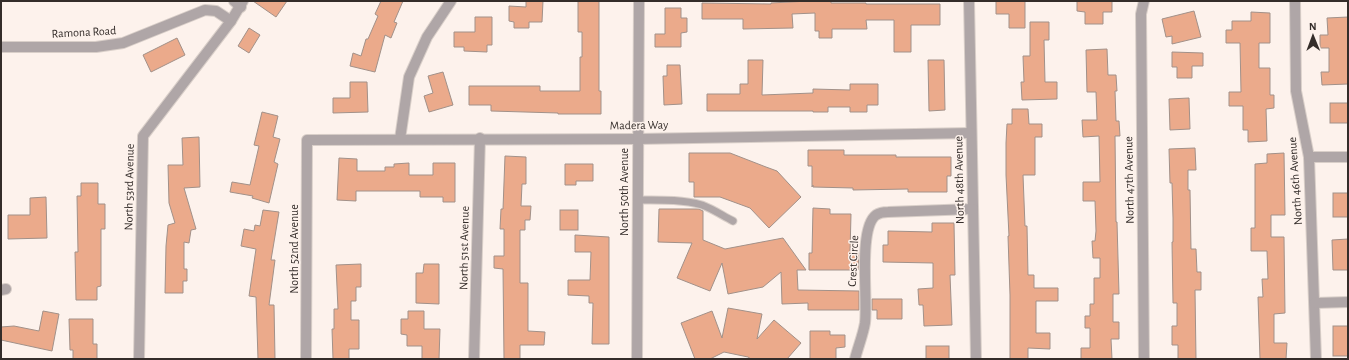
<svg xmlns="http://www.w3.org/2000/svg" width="1349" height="360" font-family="'Alegreya Sans',sans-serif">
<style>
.building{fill:#ebaa8b;stroke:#a29189}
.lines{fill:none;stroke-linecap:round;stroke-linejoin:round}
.service-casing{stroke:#d9cfc9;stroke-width:9}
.minor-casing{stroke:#d9cfc9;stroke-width:12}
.tertiary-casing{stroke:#d9cfc9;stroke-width:12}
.service{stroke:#afa6a7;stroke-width:7}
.minor{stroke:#afa6a7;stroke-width:10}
.tertiary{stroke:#afa6a7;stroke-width:10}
.labels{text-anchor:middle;stroke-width:3;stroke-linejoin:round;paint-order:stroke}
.street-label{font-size:12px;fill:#342d2a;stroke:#fdf2ec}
</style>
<rect width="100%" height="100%" fill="#fdf2ec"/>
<g class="building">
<path d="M253,1H287L276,17Z"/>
<path d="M381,1H403L394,22L397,23L391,38L385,35L375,72L350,66L353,53L361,56L366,39H368L378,16L375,14Z"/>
<path d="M526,1H543L542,22H529V28H514V22L509,21V6L526,7Z"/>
<path d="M578,1H599V91H601V114H558V113L491,111V105H469V86H540V91H580V57H582V32H578Z"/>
<path d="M809,1H831V3H866V4H940V25H911V52H894V20H866L867,29H832V38H819V31H815V13L792,14L793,28L743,29V19H702V3L771,4V3Z"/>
<path d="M996,1H1025V28H1009V14H996Z"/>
<path d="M1077,1H1112V12H1103V24H1085V12L1077,11Z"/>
<path d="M665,8H681V18H687V32L681,33V47H655V34H665Z"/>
<path d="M1194,11L1201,37L1172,44V36L1166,37L1162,19Z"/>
<path d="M1251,12L1270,13V43H1259V68H1270V95H1274V108L1266,109L1267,141L1248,142V130H1243V106H1229V92H1241L1240,43H1226V30H1232V21H1251Z"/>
<path d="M475,17H492V45H487V52L464,51V47H454V32H475Z"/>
<path d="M1348,17V84L1322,85L1321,72H1329V48H1320V35H1328L1327,18Z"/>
<path d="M1030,22H1049V40H1044L1045,82H1057V99L1022,100L1021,82H1024L1023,56H1030Z"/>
<path d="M249,28L260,35L249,53L238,46Z"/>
<path d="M177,38L185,55L151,72L143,55Z"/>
<path d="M1107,49L1108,75H1116L1117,91H1115L1116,121H1119L1120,136H1115L1116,222H1117L1119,294H1113V322H1119V339H1111L1112,359H1081V348H1090V328H1085V316H1090V304H1094V278H1100V258H1093L1092,241H1095L1096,231L1095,201H1083V182H1100L1099,136L1083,137L1082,120H1097L1096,92H1087L1086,50Z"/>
<path d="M1172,52L1203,53V66H1192V78H1177V67H1172Z"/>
<path d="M748,60H763L762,95L813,93V89L850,90V84H878V105H867V112H850V107H828V112H813V111H707V94H740V84H748Z"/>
<path d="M928,60H944L945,110L929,111Z"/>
<path d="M667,65H680L682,104L664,105L663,76H667Z"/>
<path d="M443,72L453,105L429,112L424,96L433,93L428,76Z"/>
<path d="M350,82H367L368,112L333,113V98H350Z"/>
<path d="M1189,98L1190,129L1170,130L1169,99Z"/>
<rect x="1330" y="103" width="18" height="20"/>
<path d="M1012,109H1028L1029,124H1042V137H1035V175H1023L1025,226H1027L1028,275H1034V288H1058V301H1036V333H1050V349L1028,348V359H1010V295L1008,236H1009L1006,175V143L1007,124H1012Z"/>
<path d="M262,112L278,116L273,137L280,139L274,162L278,164L269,203L252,198L253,196L230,192L232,182L250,185L259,146L254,145Z"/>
<path d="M199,137L200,187L184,188L196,229L191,230L189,243L184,242V269H187V281H183V293H165L166,246L168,225L175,223L169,203L168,165H183L182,138Z"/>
<path d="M1195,148L1196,170H1188V190H1190L1191,249H1196L1197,272H1201V290H1195L1196,359H1178V345H1172V326H1177V303H1173L1172,242H1173V218L1172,183H1170L1169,149Z"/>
<path d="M808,150H844V155H896V157H951V176H947V192H908V189L853,190V188L813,187V185L812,187V166H808Z"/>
<path d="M689,153H730L766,167L777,171L801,197L769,228L750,208L720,197H694V182H689Z"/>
<path d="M1284,153L1285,215H1271V237H1284L1285,313L1274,314V343H1287L1286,359H1260L1258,297H1263L1262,279H1268L1267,251H1251V228H1255V164L1267,163V154Z"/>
<path d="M505,156L526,157V184H522L521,206H531L530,220H525V230H520V283H528V331L545,332L544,345H520V359H504L503,269L494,268V256H504V229H500L501,209H503Z"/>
<path d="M339,158L357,159V171H385V167H394V164L409,163V175H433V163H455V202H443V197H420V191H356V201L337,200Z"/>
<path d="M565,164H593V181H576V185H565Z"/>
<path d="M81,183H98V204H105V229H101V286L97,287V300H76L75,252H78L77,196H81Z"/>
<rect x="1333" y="193" width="15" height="24"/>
<path d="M46,197L47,238L8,239V215H30V198Z"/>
<path d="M813,208L830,209V214H851L850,253H859L858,270H809V253H812Z"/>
<path d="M659,209H699L703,211V240L725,249L783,238L806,270H797L798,290L859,291V310H808V303L782,304L781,272L763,287L728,294L722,263L710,291L677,278L692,243L658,242Z"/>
<path d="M263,210L279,212L271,260H275L269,305H274L275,359H258L256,297L249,296L256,249L241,246L244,229L254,231L255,225L260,226Z"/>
<rect x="560" y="210" width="18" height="20"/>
<path d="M932,223H954L955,275H950L952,325L924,326L923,305H919L918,289L933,288V263L883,262V245H888V231L932,232Z"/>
<path d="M575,235L609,237V344H592L593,303H589V296L568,295V280H590L591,252H575Z"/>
<path d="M1348,239V270H1333L1332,240Z"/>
<path d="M361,264V287H356V301H351V320H359V349H349V359H333L332,329H334V309H338L336,265Z"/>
<path d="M424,264H439V304L416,303V273H423Z"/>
<path d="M872,299H902V319H877V310H872Z"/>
<path d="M728,308L762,314L757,339L774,320L801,343L787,359H751L748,357L724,352L710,359H695L681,323L712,311L722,338Z"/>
<path d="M43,311L59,314L52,351L1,340V327L14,326L39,331Z"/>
<path d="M408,311H424V329H440L439,359H422V346H407V335L401,334V319H408Z"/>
<path d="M69,319H93V344H97V359H73V350H70Z"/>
<rect x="1333" y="326" width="15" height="30"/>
<path d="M810,331H830V335H845V347L836,348V359H810Z"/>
<rect x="926" y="346" width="23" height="13"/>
</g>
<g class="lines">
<g class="service-casing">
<path id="service" d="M637,200C659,200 681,199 702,205C713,209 723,216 733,221"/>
</g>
<g class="minor-casing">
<g id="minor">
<path d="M234,1L241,7"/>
<path d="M969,1L976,359"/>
<path d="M1144,1L1141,14L1144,359"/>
<path d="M1295,1L1296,91L1309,157L1316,359"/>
<path d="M1,47H96L123,43L205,10L216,11L231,21"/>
<path d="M400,139L409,77L427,37L451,1"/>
<path d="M1309,157H1348"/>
<path d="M1,290L6,289"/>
<path d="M1315,303L1348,302"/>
<path d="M306,359L307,140L637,139L971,133"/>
<path d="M474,359L480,138"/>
<path d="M637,359L639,1"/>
<path d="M855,359C858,347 863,335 865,323C868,300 858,228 876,215C879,213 884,212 888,212L973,209"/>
</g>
</g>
<g class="tertiary-casing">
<path id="tertiary" d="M139,359L143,136L231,21L243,1"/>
</g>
<use href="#service" class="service"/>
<use href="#minor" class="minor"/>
<use href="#tertiary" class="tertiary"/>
</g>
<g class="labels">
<g class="street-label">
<text transform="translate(84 32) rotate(-3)" y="4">Ramona Road</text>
<text transform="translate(639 125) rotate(-1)" y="4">Madera Way</text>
<text transform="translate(959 180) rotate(-91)" y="4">North 48th Avenue</text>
<text transform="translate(1129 180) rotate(-91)" y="4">North 47th Avenue</text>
<text transform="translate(1295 181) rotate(-94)" y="4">North 46th Avenue</text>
<text transform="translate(129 187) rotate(-89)" y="4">North 53rd Avenue</text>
<text transform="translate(624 192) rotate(-90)" y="4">North 50th Avenue</text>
<text transform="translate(464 248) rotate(-89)" y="4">North 51st Avenue</text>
<text transform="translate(294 249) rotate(-90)" y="4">North 52nd Avenue</text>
<text transform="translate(853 261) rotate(-87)" y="4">Crest Circle</text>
</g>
</g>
<rect width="1349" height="360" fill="none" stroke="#342d2a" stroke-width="4"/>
<g transform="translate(1313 36) rotate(359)" stroke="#fdf2ec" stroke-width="3" paint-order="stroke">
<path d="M0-3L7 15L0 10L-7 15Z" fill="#342d2a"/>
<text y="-6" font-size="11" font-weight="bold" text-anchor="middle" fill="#342d2a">N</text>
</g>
</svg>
